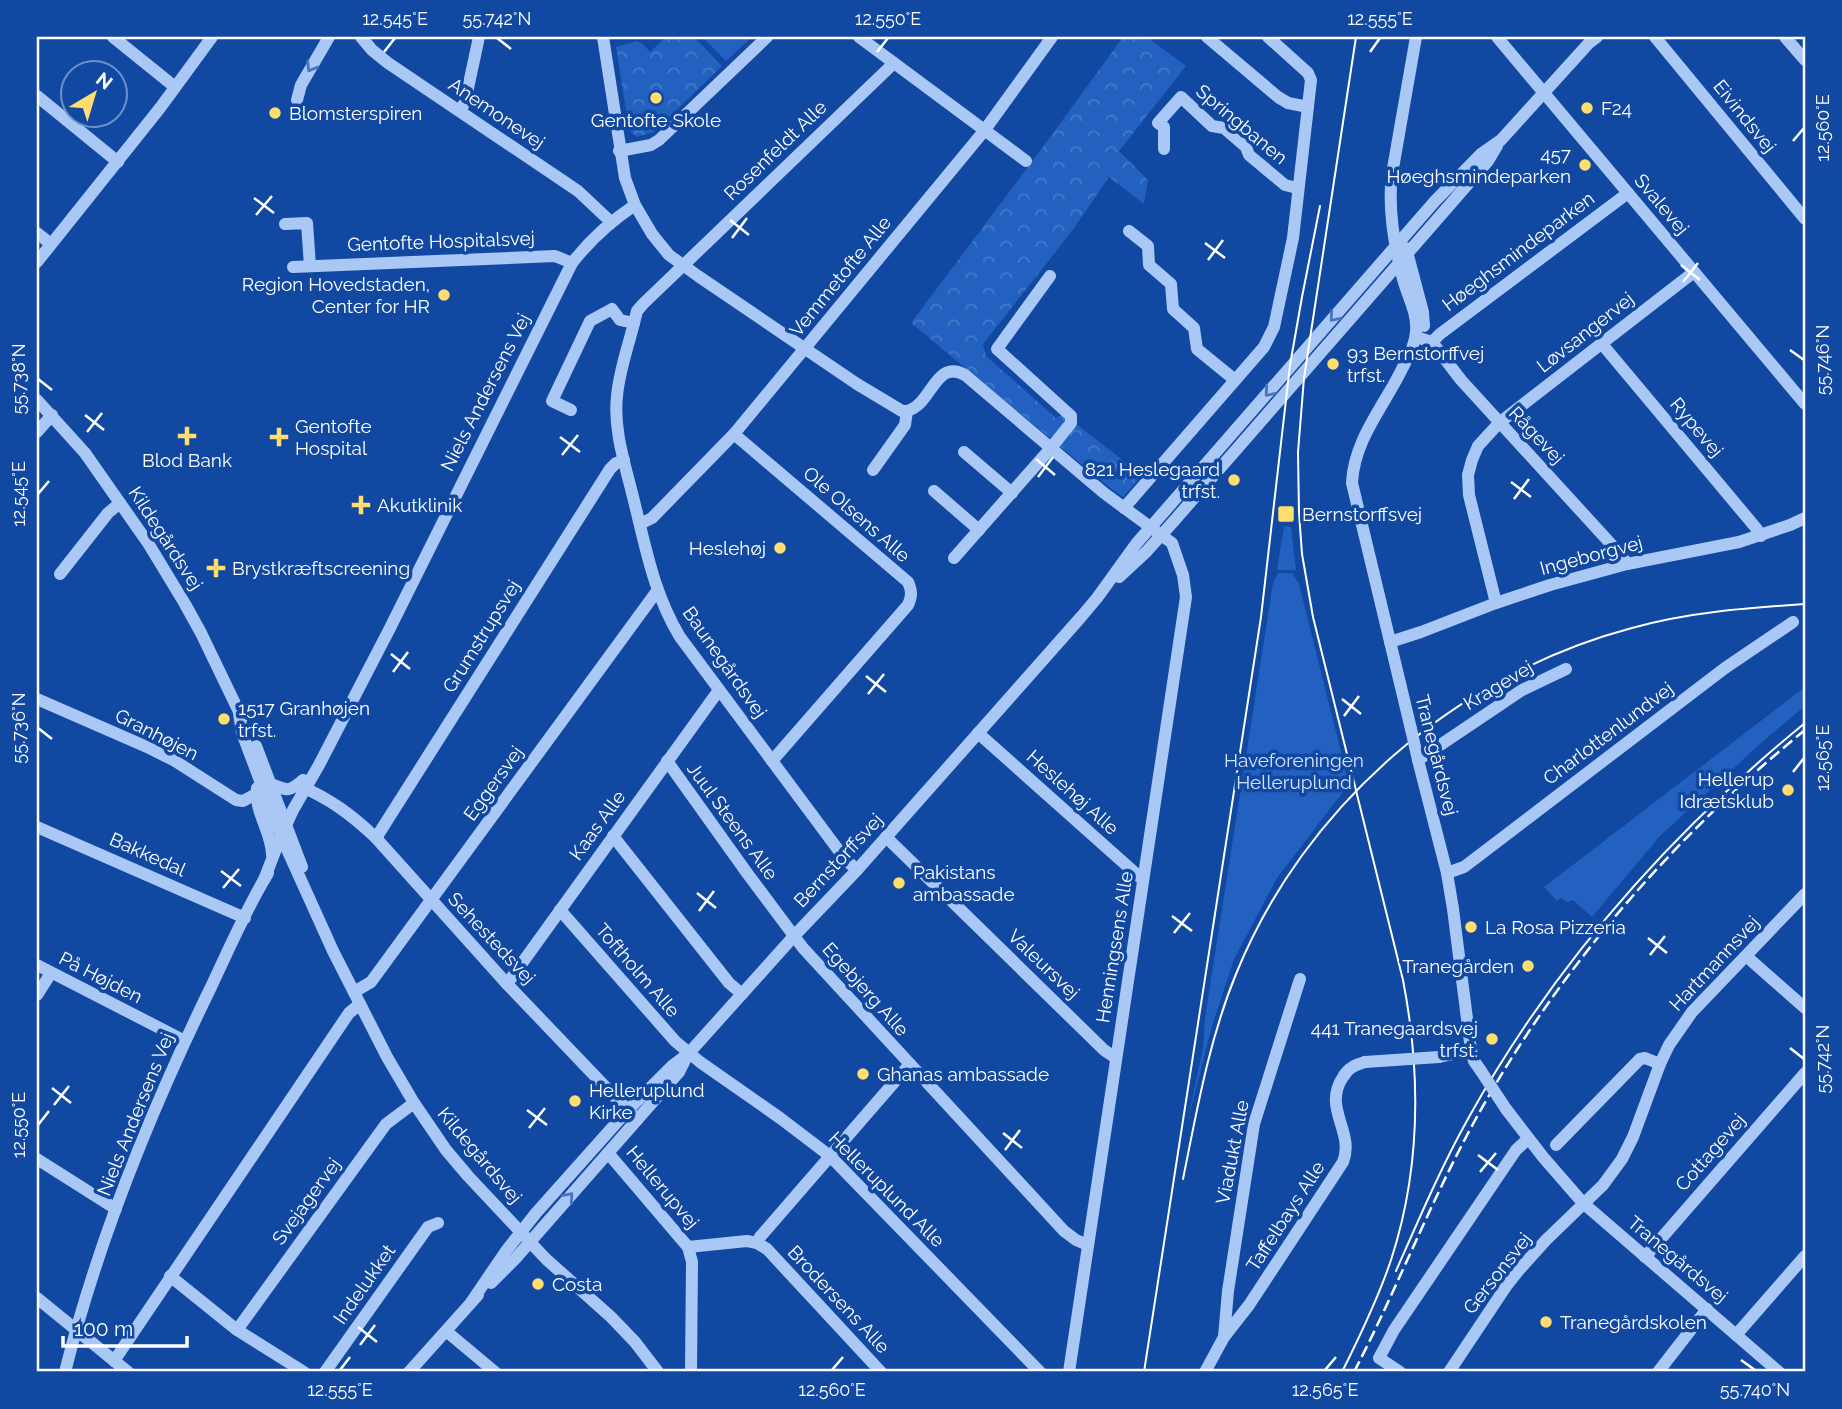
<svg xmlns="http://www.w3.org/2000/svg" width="1842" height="1409" font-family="Raleway,sans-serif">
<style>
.green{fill:#2361c0}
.forest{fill:url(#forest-crowns)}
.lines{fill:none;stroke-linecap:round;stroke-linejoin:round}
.minor{stroke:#aac8f5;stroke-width:12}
.tram{stroke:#fff;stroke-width:2}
.rail{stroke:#fff;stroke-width:2.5;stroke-dasharray:12 5;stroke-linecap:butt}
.minor-bridge{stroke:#aac8f5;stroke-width:12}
.oneway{stroke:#4775be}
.ticks{fill:none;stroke:#fff;stroke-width:2.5}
.poi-dot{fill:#ffdd6e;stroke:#1148a1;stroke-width:2.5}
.labels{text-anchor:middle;stroke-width:7;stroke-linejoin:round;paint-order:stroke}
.poi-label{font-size:19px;fill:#fff;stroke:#1148a1;text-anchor:start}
.street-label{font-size:19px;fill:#fff;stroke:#1148a1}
.park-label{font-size:19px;fill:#d3e4fe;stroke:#1148a1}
.neatline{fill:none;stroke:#fff;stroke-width:2.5}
.ticks-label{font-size:18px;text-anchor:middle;fill:#fff}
</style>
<defs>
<pattern id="forest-crowns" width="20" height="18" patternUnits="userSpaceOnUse" patternTransform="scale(1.75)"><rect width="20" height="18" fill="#2361c0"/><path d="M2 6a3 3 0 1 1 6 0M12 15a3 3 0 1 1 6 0" fill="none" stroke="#4479c9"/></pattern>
</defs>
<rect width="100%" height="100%" fill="#1148a1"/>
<g class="green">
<path d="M702,37H752L726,61Z"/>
<path d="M1284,526L1291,527L1296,570H1277Z"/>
<path d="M1278,573H1292L1299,584L1349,784L1277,878L1234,959L1212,1026L1186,1128L1203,1048L1205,1018L1273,583Z"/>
<path d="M1805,687V706L1761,743L1659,837L1592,917L1573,900L1567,902L1561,898L1557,901L1544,887Z"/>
</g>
<g class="forest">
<path d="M666,37H694L722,66L654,132L637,137L629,130L616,47L637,41L643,44L650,52Z"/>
<path d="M1123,37H1147L1186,66L1119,151L1148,180L1144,204L1109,177L1072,231L983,344L986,356L1056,418L1063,414L1142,475L1123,497L1108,486L911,323L1040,151Z"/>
</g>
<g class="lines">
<g class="minor">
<path d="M113,37L175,87"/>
<path d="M361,37L372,50L388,63L578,191L611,222"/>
<path d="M603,37L625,178L635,205L652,234L669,255L698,276L857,384L902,411H907"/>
<path d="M859,37L1026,161"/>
<path d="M1207,37L1278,97L1288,103L1308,107"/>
<path d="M1497,37L1805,404"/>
<path d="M1655,37L1805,219"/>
<path d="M1785,37L1805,60"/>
<path d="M37,96L118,162"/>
<path d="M297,100L301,85L329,37"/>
<path d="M460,111L465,102L479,37"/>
<path d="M1164,149V127L1158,123L1181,97L1212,126L1224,128L1246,147L1249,155L1285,185L1297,188"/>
<path d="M619,151L651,145L659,140L767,37"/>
<path d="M285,224L307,223L310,266"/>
<path d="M1129,231L1148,246L1149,265L1171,284L1173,309L1194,328L1197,349L1235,380"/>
<path d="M37,233L51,244"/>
<path d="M1406,248L1423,312L1424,326"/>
<path d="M37,262L160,108L212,37"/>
<path d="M293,267L555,256L572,263"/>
<path d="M1416,337L1432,342L1461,380L1621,555L1627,564"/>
<path d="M1432,342L1440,334L1628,193"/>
<path d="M1602,344L1756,528L1761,536"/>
<path d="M37,400L85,453L148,543L185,604L201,633L242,718"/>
<path d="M571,410L552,401L590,321L612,309L620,320L634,323"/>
<path d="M907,411C932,405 935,358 965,375L1104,493L1172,543L1183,575L1186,597L1069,1372"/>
<path d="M37,432L52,415"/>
<path d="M734,434L908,582C912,591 912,596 908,605L772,761"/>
<path d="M964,452L1012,493"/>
<path d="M873,470L905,425L907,411"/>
<path d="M934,491L979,530"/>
<path d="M1124,508L1264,347L1274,327L1293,238L1311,80L1308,73L1268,37"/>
<path d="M640,524L652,518L734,434L984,131L1052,37"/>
<path d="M954,558L1051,448L1071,423V416L997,349L1050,276"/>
<path d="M60,574L108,513L120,503"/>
<path d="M1119,577L1146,552L1174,521L1488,161L1497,146"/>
<path d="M1496,603L1469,495L1468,475L1472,460L1478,446L1499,423L1694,272"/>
<path d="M1390,642L1421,632L1496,603L1550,585L1627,564L1739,542L1790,525L1805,518"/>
<path d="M37,699L147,747L175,761L236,800L243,801L256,794"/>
<path d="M239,713L242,733L281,836L333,951L387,1057L414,1103L446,1150L468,1176L546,1259L611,1317L635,1342L658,1372"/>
<path d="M1411,729L1352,483C1354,439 1385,405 1403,367C1409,355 1415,345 1416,332C1418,312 1406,294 1402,275C1394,244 1388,206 1392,174L1416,37"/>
<path d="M978,733L1143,880"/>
<path d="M256,746L302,867"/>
<path d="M667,761L747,873L803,948L1064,1231L1076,1240L1088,1245"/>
<path d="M271,784C288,791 289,792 303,780"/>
<path d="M298,785C330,799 351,814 376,838L507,984L637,1120"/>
<path d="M257,788C254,812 272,832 272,855"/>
<path d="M37,827L245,918"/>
<path d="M613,836L729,983L742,994"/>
<path d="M886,837L1104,1050L1116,1058"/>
<path d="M376,838L610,469L616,463L624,460"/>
<path d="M857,870L845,859L680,637C654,594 646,549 634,501C626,467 613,431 617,396C619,372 628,347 634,323L637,311L643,304L894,63"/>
<path d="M1447,873L1464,867L1725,668L1793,622"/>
<path d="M264,880L281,836L293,810L319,765L390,628L572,263C590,240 611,221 635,205"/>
<path d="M560,910L675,1041L700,1062L780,1118L830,1156L1040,1372"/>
<path d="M1746,956L1805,1008"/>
<path d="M37,965L185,1041"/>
<path d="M507,984L719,690"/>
<path d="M354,992L371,982L657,591"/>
<path d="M37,995L51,973"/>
<path d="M1439,1057L1471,1050"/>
<path d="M1481,1071L1474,1061L1471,1050L1453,909L1447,873L1418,760L1522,690L1566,669"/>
<path d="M1506,1109L1543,1157L1583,1203L1779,1372"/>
<path d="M1556,1145L1640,1059L1645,1058L1660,1064"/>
<path d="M608,1153L688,1247L692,1262L691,1372"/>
<path d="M37,1159L116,1209"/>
<path d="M757,1243L760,1237L910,1064"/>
<path d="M688,1247L747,1241L757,1243L767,1249L881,1372"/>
<path d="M1645,1257L1805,1073"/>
<path d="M170,1276L237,1330L304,1372"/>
<path d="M491,1283L515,1259L679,1072L687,1056"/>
<path d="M37,1298L128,1372"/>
<path d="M472,1301L506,1251L536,1213L627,1111L672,1066L689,1053L794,936L857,870L1081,617L1097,598L1136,544L1435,201L1481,154L1501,140L1589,43L1597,37"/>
<path d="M237,1330L386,1124L414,1103"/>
<path d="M446,1331L495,1372"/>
<path d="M1736,1335L1805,1256"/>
<path d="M1224,1337L1228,1291L1254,1124L1300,979"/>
<path d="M114,1361L349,1013L360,1004"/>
<path d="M65,1372C98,1240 151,1110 211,987C229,949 246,909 268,873"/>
<path d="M325,1372L428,1227L438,1223"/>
<path d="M409,1372L478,1295"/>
<path d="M1205,1372L1224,1337L1249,1305L1343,1162C1355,1132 1322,1108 1343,1077C1348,1068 1355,1065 1365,1062"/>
<path d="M1400,1372L1379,1358L1394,1330L1516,1150L1528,1139"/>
<path d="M1449,1372L1507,1285L1519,1270L1546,1240L1603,1185L1622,1159L1633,1137L1660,1064L1669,1045L1692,1012L1805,894"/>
<path d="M1658,1372L1707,1309"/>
</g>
<g class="tram">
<path d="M1183,1179C1197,1110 1209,1040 1236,974C1304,806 1457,674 1632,628C1689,612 1747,608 1805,604"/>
<path d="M1396,1271C1419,1219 1441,1167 1469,1117C1554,965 1670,833 1805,723"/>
<path d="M1144,1372L1261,617L1290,365L1302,297L1320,206"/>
<path d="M1342,1372C1360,1336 1378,1299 1391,1260C1421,1168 1421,1073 1403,980L1313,617L1302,554L1299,513L1298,452L1304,378L1356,37"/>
</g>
<path class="rail" d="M1354,1372C1396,1291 1429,1205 1473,1124C1555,973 1672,838 1805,730"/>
<g class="minor-bridge">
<path d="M1411,729L1418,760"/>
<path d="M1365,1062L1439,1057"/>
<path d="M1481,1071L1506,1109"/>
</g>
</g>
<defs><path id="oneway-chevron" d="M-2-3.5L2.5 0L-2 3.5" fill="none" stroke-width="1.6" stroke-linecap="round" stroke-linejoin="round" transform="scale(1.75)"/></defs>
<g class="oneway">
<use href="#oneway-chevron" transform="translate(311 67) rotate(121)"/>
<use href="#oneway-chevron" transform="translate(1334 317) rotate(131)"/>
<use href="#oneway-chevron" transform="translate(1269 392) rotate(131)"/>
<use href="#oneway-chevron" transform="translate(569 1197) rotate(-49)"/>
</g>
<path class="ticks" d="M497,38L511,49M384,52L395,38M877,52L888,38M1370,52L1380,38M1793,141L1804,128M254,198L274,213M256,215L272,196M730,220L749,235M732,238L747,218M1205,243L1225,258M1208,260L1223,240M1681,265L1700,280M1683,282L1698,263M1790,350L1804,360M38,379L52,390M85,415L104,430M87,432L102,413M560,437L580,452M562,455L578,435M1036,459L1055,475M1038,477L1053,457M1511,482L1531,497M38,494L49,481M1514,499L1529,479M391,654L410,669M393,672L408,652M866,676L886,692M868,694L884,674M1342,699L1361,714M1344,716L1359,696M38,728L52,739M1793,772L1804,758M221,871L241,886M223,888L239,869M697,893L716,908M699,911L714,891M1172,916L1192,931M1174,933L1190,913M1648,938L1667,953M1650,955L1665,936M1790,1048L1804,1059M52,1088L71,1103M54,1105L69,1086M527,1110L547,1125M38,1125L49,1111M529,1128L545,1108M1003,1133L1022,1148M1005,1150L1020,1130M1478,1155L1498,1170M1480,1172L1496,1153M358,1327L377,1342M360,1345L375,1325M1741,1360L1755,1370M340,1370L350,1357M832,1370L843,1357M1325,1370L1336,1357"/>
<g class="poi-dot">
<circle cx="656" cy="98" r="7"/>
<circle cx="1587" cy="108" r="7"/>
<circle cx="275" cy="113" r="7"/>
<circle cx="1585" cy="165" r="7"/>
<circle cx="444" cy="295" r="7"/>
<circle cx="1333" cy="364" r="7"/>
<path d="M183.5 425.5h7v7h7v7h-7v7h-7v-7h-7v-7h7z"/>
<path d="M275.5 426.5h7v7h7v7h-7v7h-7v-7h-7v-7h7z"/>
<circle cx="1234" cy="480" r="7"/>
<path d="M357.5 494.5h7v7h7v7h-7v7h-7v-7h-7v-7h7z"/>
<rect x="1277" y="505" width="18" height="18" rx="3.5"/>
<circle cx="780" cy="548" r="7"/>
<path d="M212.5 557.5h7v7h7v7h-7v7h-7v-7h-7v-7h7z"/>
<circle cx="224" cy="719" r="7"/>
<circle cx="1788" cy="790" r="7"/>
<circle cx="899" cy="883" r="7"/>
<circle cx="1471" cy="927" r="7"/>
<circle cx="1528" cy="966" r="7"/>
<circle cx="1492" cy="1039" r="7"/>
<circle cx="863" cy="1074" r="7"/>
<circle cx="575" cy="1101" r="7"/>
<circle cx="538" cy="1284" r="7"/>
<circle cx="1546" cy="1322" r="7"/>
</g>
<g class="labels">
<g class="poi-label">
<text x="1601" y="115">F24</text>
<text x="289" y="120">Blomsterspiren</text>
<text x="656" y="127" text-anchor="middle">Gentofte Skole</text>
<text x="1571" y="161" text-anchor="end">457<tspan x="1571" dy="22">Høeghsmindeparken</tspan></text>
<text x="430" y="291" text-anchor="end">Region Hovedstaden,<tspan x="430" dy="22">Center for HR</tspan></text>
<text x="1347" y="360">93 Bernstorffvej<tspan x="1347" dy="22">trfst.</tspan></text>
<text x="295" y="433">Gentofte<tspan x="295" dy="22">Hospital</tspan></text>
<text x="187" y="467" text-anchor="middle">Blod Bank</text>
<text x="1220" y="476" text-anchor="end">821 Heslegaard<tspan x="1220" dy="22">trfst.</tspan></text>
<text x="377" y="512">Akutklinik</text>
<text x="1302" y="521">Bernstorffsvej</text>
<text x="766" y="555" text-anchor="end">Heslehøj</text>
<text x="232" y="575">Brystkræftscreening</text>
<text x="238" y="715">1517 Granhøjen<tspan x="238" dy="22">trfst.</tspan></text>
<text x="1774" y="786" text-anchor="end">Hellerup<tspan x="1774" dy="22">Idrætsklub</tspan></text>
<text x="913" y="879">Pakistans<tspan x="913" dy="22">ambassade</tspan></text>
<text x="1485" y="934">La Rosa Pizzeria</text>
<text x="1514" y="973" text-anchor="end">Tranegården</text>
<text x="1478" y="1035" text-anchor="end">441 Tranegaardsvej<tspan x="1478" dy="22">trfst.</tspan></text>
<text x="877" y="1081">Ghanas ambassade</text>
<text x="589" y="1097">Helleruplund<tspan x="589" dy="22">Kirke</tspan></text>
<text x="552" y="1291">Costa</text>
<text x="1560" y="1329">Tranegårdskolen</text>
</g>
<g class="street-label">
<text transform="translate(497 113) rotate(34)" y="7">Anemonevej</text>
<text transform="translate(1745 116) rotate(51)" y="7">Eivindsvej</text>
<text transform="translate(1242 124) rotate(40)" y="7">Springbanen</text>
<text transform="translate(775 150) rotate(-44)" y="7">Rosenfeldt Alle</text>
<text transform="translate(1662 204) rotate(50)" y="7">Svalevej</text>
<text transform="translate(441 241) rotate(-2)" y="7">Gentofte Hospitalsvej</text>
<text transform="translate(1518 251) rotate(-37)" y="7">Høeghsmindeparken</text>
<text transform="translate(840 276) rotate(-51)" y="7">Vemmetofte Alle</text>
<text transform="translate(1585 332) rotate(-38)" y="7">Løvsangervej</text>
<text transform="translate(485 392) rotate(-63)" y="7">Niels Andersens Vej</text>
<text transform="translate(1697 427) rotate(50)" y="7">Rypevej</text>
<text transform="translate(1537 435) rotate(47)" y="7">Rågevej</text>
<text transform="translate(857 514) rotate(41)" y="7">Ole Olsens Alle</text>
<text transform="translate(166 538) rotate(57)" y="7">Kildegårdsvej</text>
<text transform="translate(1591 555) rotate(-15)" y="7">Ingeborgvej</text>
<text transform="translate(481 636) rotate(-58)" y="7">Grumstrupsvej</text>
<text transform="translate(725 662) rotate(55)" y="7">Baunegårdsvej</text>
<text transform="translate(1498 685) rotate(-31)" y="7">Kragevej</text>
<text transform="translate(1608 733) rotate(-37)" y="7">Charlottenlundvej</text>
<text transform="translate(157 734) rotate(27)" y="7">Granhøjen</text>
<text transform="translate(1437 755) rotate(76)" y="7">Tranegårdsvej</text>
<text transform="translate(493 783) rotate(-54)" y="7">Eggersvej</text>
<text transform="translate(1073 792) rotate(42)" y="7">Heslehøj Alle</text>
<text transform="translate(733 821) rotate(54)" y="7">Juul Steens Alle</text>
<text transform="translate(597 825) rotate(-54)" y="7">Kaas Alle</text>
<text transform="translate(148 854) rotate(24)" y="7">Bakkedal</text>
<text transform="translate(838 860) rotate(-47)" y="7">Bernstorffsvej</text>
<text transform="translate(492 938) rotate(47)" y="7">Sehestedsvej</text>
<text transform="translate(1114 947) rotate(-81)" y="7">Henningsens Alle</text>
<text transform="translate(1714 963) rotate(-47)" y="7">Hartmannsvej</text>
<text transform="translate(1044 964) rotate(44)" y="7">Valeursvej</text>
<text transform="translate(638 970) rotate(49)" y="7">Toftholm Alle</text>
<text transform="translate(101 977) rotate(27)" y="7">På Højden</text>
<text transform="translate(866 989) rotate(48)" y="7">Egebjerg Alle</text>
<text transform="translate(135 1114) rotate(-68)" y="7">Niels Andersens Vej</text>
<text transform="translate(1232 1152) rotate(-79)" y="7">Viadukt Alle</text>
<text transform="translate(1710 1152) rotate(-49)" y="7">Cottagevej</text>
<text transform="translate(480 1155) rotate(50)" y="7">Kildegårdsvej</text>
<text transform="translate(663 1187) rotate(50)" y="7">Hellerupvej</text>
<text transform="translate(887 1189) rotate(45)" y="7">Helleruplund Alle</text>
<text transform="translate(306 1201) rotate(-54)" y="7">Svejagervej</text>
<text transform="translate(1285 1216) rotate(-57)" y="7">Taffelbays Alle</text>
<text transform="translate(1678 1259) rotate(40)" y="7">Tranegårdsvej</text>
<text transform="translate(1497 1273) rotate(-52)" y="7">Gersonsvej</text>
<text transform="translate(364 1284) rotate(-55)" y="7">Indelukket</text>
<text transform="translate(839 1299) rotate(47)" y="7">Brodersens Alle</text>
</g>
<g class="park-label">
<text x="1294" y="767">Haveforeningen<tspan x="1294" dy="22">Helleruplund</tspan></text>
</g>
</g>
<rect width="1842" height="1409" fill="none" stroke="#1148a1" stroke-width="77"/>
<g transform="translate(94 94) rotate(38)"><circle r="33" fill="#1148a1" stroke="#7091c7" stroke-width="2"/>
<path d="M0-5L12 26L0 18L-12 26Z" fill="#ffdd6e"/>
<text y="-10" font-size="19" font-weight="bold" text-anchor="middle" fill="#ffffff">N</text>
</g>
<path d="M63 1336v10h124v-10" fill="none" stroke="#ffffff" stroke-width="3.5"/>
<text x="74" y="1336" font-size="21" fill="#ffffff" stroke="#1148a1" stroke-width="5" paint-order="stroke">100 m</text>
<rect x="38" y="38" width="1766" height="1332" class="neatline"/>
<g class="ticks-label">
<text x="395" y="25">12.545°E</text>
<text x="497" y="25">55.742°N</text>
<text x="888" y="25">12.550°E</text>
<text x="1380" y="25">12.555°E</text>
<text transform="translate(1823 128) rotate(-90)" y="6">12.560°E</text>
<text transform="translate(1823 360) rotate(-90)" y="6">55.746°N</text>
<text transform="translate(19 379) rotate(-90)" y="6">55.738°N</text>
<text transform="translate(19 494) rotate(-90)" y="6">12.545°E</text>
<text transform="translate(19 728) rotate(-90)" y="6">55.736°N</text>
<text transform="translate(1823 758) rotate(-90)" y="6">12.565°E</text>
<text transform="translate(1823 1059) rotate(-90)" y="6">55.742°N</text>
<text transform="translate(19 1125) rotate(-90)" y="6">12.550°E</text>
<text x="340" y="1396">12.555°E</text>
<text x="832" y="1396">12.560°E</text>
<text x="1325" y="1396">12.565°E</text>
<text x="1755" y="1396">55.740°N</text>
</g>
</svg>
